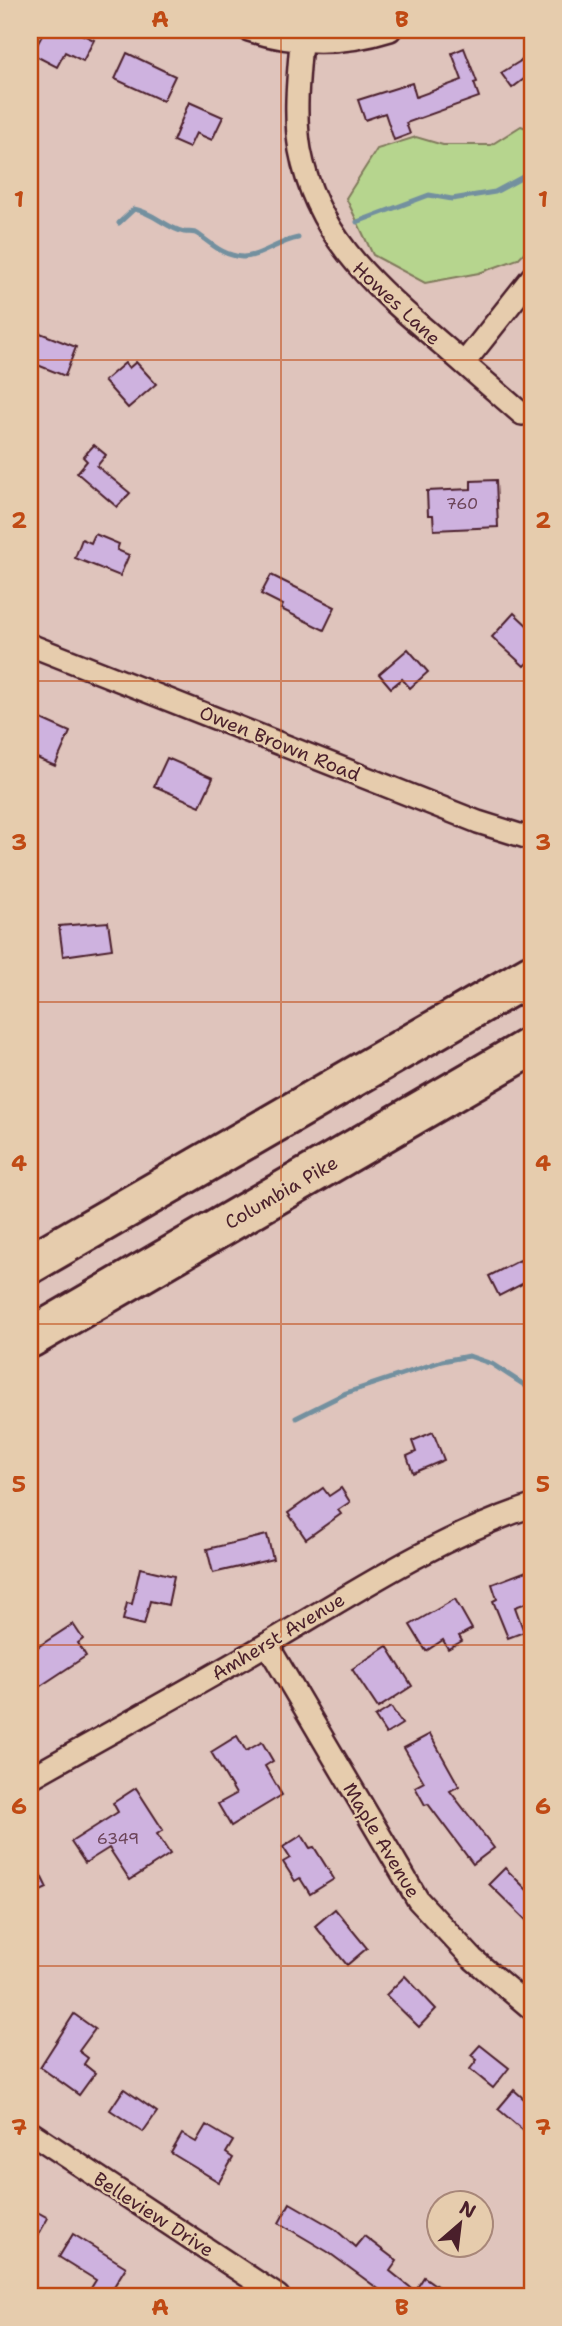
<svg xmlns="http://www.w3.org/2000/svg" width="562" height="2326" font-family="'Shantell Sans',sans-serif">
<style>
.green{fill:#b6d58e;stroke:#807a5c;stroke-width:2}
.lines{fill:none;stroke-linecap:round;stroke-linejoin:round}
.stream{stroke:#73909f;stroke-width:5}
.building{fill:#ceb2df;stroke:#4a1f2b;stroke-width:2}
.minor-casing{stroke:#4a1f2b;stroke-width:26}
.motorway-casing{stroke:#4a1f2b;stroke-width:44}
.minor{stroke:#e6ccad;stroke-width:21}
.motorway{stroke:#e6ccad;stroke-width:38}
.grid{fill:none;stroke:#c04a14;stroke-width:2;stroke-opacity:0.55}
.labels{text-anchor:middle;stroke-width:5;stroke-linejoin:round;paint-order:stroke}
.number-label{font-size:16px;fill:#6b4458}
.street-label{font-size:19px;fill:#4a1f2b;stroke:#e6ccad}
.neatline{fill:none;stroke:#c04a14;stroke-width:2.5}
.grid-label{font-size:23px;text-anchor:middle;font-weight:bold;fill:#c04a14}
</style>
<rect width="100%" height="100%" fill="#dfc4bc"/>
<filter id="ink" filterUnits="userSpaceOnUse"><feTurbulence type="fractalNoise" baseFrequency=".0143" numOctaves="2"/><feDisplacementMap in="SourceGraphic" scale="14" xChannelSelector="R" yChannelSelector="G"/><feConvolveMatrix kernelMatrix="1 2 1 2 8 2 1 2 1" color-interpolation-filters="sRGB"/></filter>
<g filter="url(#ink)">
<path class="green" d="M521,126L532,130V244L518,259L479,273L425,283L373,255L346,198L377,149L416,137L443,145H491Z"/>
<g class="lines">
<g class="stream">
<path d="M357,222L429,195L452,199L495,192L532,172"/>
<path d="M119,223L134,209C153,212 166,228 184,232C190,233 194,231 199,235C214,246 223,255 242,257C258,258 279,241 298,238"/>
<path d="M296,1418L346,1393L442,1361L469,1356L492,1364L532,1390"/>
</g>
</g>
<g class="building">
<path d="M45,30H73L94,40L83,61L65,52L57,67L32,54Z"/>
<path d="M464,48L477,82L474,83L479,97L406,123L410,134L394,140L385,113L365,120L358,100L412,83L416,97L462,80L452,53Z"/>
<path d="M127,53L175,76L163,101L115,79Z"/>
<path d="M532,54V73L512,88L501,73Z"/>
<path d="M189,102L223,117L212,140L196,133L189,148L173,141Z"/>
<path d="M35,331L76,347L65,376L30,362V344Z"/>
<path d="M136,362L156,384L128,408L104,381L125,363L129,368Z"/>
<path d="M94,445L106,455L97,466L130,493L117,507L77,473L87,461L83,457Z"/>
<path d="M496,480L498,527L434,530L433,515H428L427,491L471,489V481Z"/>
<path d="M95,534L119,544L117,550L129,555L120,576L75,558L82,539L91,543Z"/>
<path d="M271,575L335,607L324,630L281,609L283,605L261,594Z"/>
<path d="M514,613L532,630V658L524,666L492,637Z"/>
<path d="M408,649L428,672L410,688L402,679L391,688L379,674Z"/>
<path d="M30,714L70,732L55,766L30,755Z"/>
<path d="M167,758L213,778L200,806L154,786Z"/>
<path d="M108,922L112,949L63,956L59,926Z"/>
<path d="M520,1260L524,1267L532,1263V1279L499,1296L489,1276Z"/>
<path d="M433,1432L444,1460L413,1473L407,1456L416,1452L412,1441Z"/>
<path d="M323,1488L329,1496L341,1488L350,1502L338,1510L341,1514L306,1539L288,1513Z"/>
<path d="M267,1535L273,1559L213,1573L207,1549Z"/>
<path d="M140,1568L174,1576L168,1605L150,1601L144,1625L123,1620L127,1603L132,1604Z"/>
<path d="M532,1569V1601L515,1607L524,1632L508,1638L493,1601L497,1599L492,1584Z"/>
<path d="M455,1599L472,1629L459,1636L462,1641L448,1649L443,1640L426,1651L410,1625Z"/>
<path d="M73,1624L83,1639L78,1643L86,1656L30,1693V1652Z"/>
<path d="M387,1646L412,1686L378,1708L352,1669Z"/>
<path d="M391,1707L402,1724L386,1734L375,1717Z"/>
<path d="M430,1734L459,1786L450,1791L494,1848L473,1864L428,1804L425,1805L415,1787L424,1782L404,1748Z"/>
<path d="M237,1736L246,1751L262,1742L273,1761L265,1766L282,1795L231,1826L218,1804L236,1794L211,1752Z"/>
<path d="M136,1788L163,1830L157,1834L170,1854L130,1880L109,1848L85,1863L71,1842L118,1812L113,1803Z"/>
<path d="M302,1835L310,1848L314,1847L334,1879L310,1894L300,1878L295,1881L283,1862L290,1858L283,1847Z"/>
<path d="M30,1853L47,1888L30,1896Z"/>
<path d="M505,1868L532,1895V1926L489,1884Z"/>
<path d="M335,1909L367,1948L347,1965L315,1926Z"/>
<path d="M405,1976L436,2009L419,2027L386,1995Z"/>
<path d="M74,2014L95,2029L79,2051L88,2058L84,2064L95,2073L79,2095L40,2067Z"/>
<path d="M480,2045L509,2068L493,2088L470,2069L477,2060L471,2055Z"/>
<path d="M124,2089L157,2112L143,2132L110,2110Z"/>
<path d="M514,2090L532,2106V2138L498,2109Z"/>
<path d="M206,2125L233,2141L226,2153L233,2158L219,2182L171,2153L182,2134L196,2142Z"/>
<path d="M290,2203L335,2229L355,2247L364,2236L397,2261L390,2271L415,2291L424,2277L451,2296H388L328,2252L279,2223Z"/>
<path d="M30,2208L48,2218L30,2250Z"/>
<path d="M73,2234L126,2267L108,2296H86L96,2280L59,2257Z"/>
</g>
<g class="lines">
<g class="minor-casing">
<g id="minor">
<path d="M249,30C296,45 343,45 390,30"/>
<path d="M301,43C298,78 294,115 300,150C315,231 369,282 429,333C460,360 491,387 522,414"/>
<path d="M464,363L532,277"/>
<path d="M30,645L478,822L532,839"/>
<path d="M267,1644L418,1900L473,1959L532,2009"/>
<path d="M30,1778C109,1733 189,1690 267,1644C354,1593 436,1538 532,1506"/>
<path d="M30,2132L278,2296"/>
</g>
</g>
<g class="motorway-casing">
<g id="motorway">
<path d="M30,1264L532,974"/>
<path d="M30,1338L532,1046"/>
</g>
</g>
<use href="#minor" class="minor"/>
<use href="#motorway" class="motorway"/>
</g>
</g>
<path class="grid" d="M281,30V2296M30,360H532M30,681H532M30,1002H532M30,1324H532M30,1645H532M30,1966H532"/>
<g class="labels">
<g class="number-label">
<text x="462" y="509">760</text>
<text x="118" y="1844">6349</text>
</g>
<g class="street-label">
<text transform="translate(397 303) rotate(43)" y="7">Howes Lane</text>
<text transform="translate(280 743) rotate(22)" y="7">Owen Brown Road</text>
<text transform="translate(281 1192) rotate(-30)" y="7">Columbia Pike</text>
<text transform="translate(278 1636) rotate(-31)" y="7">Amherst Avenue</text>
<text transform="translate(382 1840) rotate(59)" y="7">Maple Avenue</text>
<text transform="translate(154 2214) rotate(33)" y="7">Belleview Drive</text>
</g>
</g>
<rect width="562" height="2326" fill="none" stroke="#e6ccad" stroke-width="77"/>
<g transform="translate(460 2224) rotate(28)"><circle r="33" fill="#e6ccad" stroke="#a88779" stroke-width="2"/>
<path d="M0-5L12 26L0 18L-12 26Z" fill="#4a1f2b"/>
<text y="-10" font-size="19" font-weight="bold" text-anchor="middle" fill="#4a1f2b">N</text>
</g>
<rect x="38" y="38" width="486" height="2250" class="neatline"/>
<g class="grid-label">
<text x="160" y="27">A</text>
<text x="402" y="27">B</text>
<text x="19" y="207">1</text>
<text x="543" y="207">1</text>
<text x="19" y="528">2</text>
<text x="543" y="528">2</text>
<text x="19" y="850">3</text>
<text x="543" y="850">3</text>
<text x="19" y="1171">4</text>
<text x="543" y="1171">4</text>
<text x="19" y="1492">5</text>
<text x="543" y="1492">5</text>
<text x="19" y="1814">6</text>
<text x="543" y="1814">6</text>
<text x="19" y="2135">7</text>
<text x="543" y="2135">7</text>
<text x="160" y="2315">A</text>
<text x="402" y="2315">B</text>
</g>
</svg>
